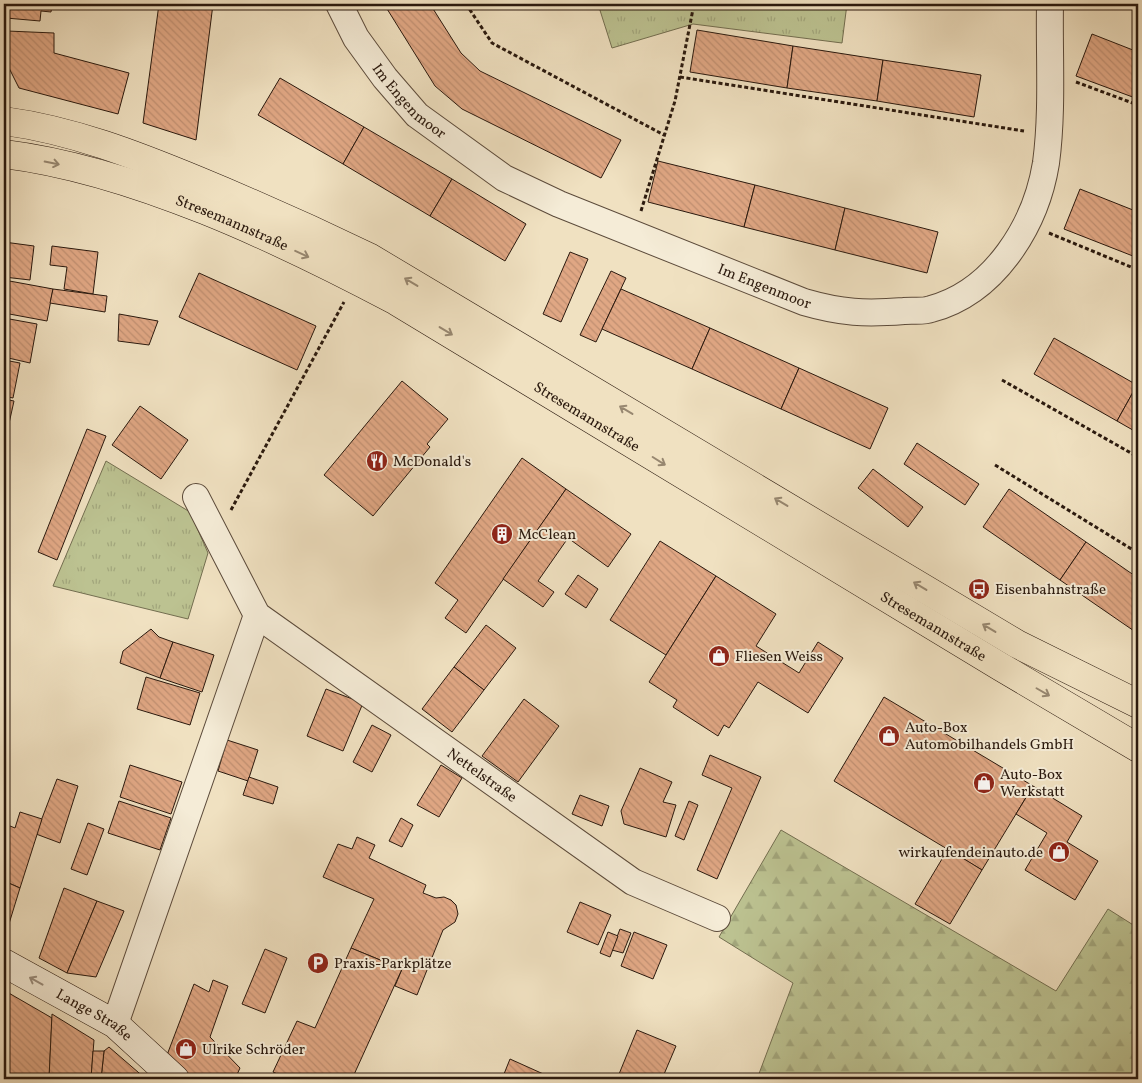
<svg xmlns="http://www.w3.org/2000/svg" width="1142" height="1083" font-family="Vollkorn,serif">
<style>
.forest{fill:url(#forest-firs);stroke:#736e50}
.park{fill:url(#park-tufts);stroke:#736e50}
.building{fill:url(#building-back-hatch);stroke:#2a190e}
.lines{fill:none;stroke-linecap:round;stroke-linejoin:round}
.street-casing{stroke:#5c4b3b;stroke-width:28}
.secondary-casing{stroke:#2a190e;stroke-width:29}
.primary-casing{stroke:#2a190e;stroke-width:29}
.path{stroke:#2a190e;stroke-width:3;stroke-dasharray:4 2.5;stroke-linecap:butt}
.street{stroke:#f5ecd7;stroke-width:26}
.secondary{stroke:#f5ecd7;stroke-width:28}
.primary{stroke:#f0e1c1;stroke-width:28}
.oneway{stroke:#978770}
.oneway2{stroke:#9a8d7d}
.labels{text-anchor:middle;stroke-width:4;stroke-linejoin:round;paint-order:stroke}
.street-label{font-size:15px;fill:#2a190e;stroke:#f5ecd7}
.poi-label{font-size:15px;fill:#2a190e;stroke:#f5ecd7;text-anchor:start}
</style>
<defs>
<pattern id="forest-firs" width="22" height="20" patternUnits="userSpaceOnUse" patternTransform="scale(1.25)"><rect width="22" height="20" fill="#bcc291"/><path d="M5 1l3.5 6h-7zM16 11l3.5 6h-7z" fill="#a2a67c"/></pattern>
<pattern id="park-tufts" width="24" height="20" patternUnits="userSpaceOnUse" patternTransform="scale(1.25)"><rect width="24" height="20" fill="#bcc291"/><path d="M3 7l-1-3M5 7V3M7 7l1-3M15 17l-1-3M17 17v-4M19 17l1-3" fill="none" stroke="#a2a67c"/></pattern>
<pattern id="building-back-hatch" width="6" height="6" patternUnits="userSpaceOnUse" patternTransform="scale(1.25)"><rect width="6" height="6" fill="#e0a784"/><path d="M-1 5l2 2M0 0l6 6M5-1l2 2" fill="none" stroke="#c08f71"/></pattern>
</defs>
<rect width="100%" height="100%" fill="#f0e1c1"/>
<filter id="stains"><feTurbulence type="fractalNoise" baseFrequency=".004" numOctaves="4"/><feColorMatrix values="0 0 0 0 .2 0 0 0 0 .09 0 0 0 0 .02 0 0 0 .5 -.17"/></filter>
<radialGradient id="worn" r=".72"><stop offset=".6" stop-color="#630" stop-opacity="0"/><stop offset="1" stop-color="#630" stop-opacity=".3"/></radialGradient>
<path class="forest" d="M781,830L1056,991L1108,909L1138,928V1079H757L793,983L719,937Z"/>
<g class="park">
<path d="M598,4H847L842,43L693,24L612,48Z"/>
<path d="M106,461L190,512L208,553L188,619L53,586Z"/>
</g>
<g class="building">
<path d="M8,4H52L51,12L41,11L40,21L6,18Z"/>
<path d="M159,4H213L196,140L143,123Z"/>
<path d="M384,4H430L461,53L480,71L621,140L601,178L462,109L435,86Z"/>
<path d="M697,30L793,46L787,88L690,72Z"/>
<path d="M7,31L54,33V53L129,73L118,114L19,88L8,66Z"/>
<path d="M1092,34L1138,52V99L1076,76Z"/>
<path d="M793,46L883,60L877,101L787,88Z"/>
<path d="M883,60L981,75L974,117L877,101Z"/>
<path d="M280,78L364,127L343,164L258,115Z"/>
<path d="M364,127L452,179L430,216L343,164Z"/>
<path d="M658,161L755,185L744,227L648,202Z"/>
<path d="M452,179L526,224L505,261L430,216Z"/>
<path d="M755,185L845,208L835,250L744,227Z"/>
<path d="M1080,189L1138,212V258L1064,229Z"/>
<path d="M845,208L938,232L927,273L835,250Z"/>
<path d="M4,242L34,246L30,280L4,277Z"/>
<path d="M52,246L98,252L93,294L64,289L67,267L50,265Z"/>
<path d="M570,252L588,259L561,322L543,314Z"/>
<path d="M611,271L626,278L596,342L580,335Z"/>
<path d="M199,273L316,326L297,370L179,317Z"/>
<path d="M4,280L53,289L47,321L4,313Z"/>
<path d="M53,289L107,296L105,312L50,303Z"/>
<path d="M621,289L710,328L692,369L602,329Z"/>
<path d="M119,314L158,321L149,345L118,341Z"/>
<path d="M4,318L37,324L30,363L4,357Z"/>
<path d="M710,328L799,368L781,409L692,369Z"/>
<path d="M1054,338L1137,385L1117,421L1034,374Z"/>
<path d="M4,360L20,363L13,398L4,396Z"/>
<path d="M799,368L888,408L870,449L781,409Z"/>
<path d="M402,381L448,419L427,444L430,447L373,516L324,475Z"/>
<path d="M1137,385H1138V433L1117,421Z"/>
<path d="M4,399L14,401L4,446Z"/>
<path d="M140,406L188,440L161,479L112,445Z"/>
<path d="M87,429L106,436L57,560L38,552Z"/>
<path d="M917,443L979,484L965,505L904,464Z"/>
<path d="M522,458L566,489L466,633L445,618L458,600L435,583Z"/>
<path d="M873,469L923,507L908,527L858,488Z"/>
<path d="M566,489L631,534L608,567L568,538L538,581L554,592L543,607L503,579Z"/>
<path d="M1009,489L1086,542L1060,580L983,527Z"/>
<path d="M660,541L716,576L666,655L610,620Z"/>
<path d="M1086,542L1138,578L1137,633L1060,580Z"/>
<path d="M578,575L598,589L586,608L565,594Z"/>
<path d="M716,576L776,614L756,646L799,673L818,642L843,658L808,713L758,682L729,728L724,725L718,736L673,707L677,700L649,682Z"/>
<path d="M486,625L516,648L484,690L454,667Z"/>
<path d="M151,629L159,637L173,642L160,678L120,663L123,651Z"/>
<path d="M173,642L214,655L202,692L160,678Z"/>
<path d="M454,667L484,690L452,732L422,709Z"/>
<path d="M146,677L200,693L190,725L137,709Z"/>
<path d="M326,689L363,703L343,751L307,736Z"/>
<path d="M884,697L1033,786L982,870L834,781Z"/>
<path d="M524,699L559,726L518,782L482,756Z"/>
<path d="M372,725L391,735L372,772L353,762Z"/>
<path d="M227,740L258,750L248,781L218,771Z"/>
<path d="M710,755L761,777L717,879L697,870L732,788L702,775Z"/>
<path d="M130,765L182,782L171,814L120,797Z"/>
<path d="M441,765L462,778L439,817L417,805Z"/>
<path d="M640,768L672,782L663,802L676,805L666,837L624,824L621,811Z"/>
<path d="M249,777L278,787L273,804L243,795Z"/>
<path d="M57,779L78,786L60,843L36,834Z"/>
<path d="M1033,786L1082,816L1067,842L1098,861L1075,900L1025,870L1047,833L1016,814Z"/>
<path d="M580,795L609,806L602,826L572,814Z"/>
<path d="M119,801L171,818L160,850L108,833Z"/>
<path d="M689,801L698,805L684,840L675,836Z"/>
<path d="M20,812L42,819L20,888L4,881V829L5,824L15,828Z"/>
<path d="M401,818L413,825L402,847L389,841Z"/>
<path d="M88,823L104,829L87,875L71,869Z"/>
<path d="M357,837L375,845L369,858L426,885L423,893L436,898L444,897L451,900L456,905L458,914L455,922L443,930L417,995L395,986L402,969L351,948L374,899L323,877L338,844L352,849Z"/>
<path d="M948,849L982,870L950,924L915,904Z"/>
<path d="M4,881L20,888L4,940Z"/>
<path d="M64,888L97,901L67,973L39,958Z"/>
<path d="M97,901L124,911L96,977L67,973Z"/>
<path d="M580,902L611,915L598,945L567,932Z"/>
<path d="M620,929L631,933L623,953L612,950Z"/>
<path d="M608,932L618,936L610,957L600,953Z"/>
<path d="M634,932L667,945L653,979L621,966Z"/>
<path d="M351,948L402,969L352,1079L343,1076L341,1079H289L273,1072L297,1021L315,1028Z"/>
<path d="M265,949L287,958L265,1013L242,1004Z"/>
<path d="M213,980L228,986L210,1037L240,1068L235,1079H192L167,1055L194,984L209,992Z"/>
<path d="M7,992L52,1018L49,1079H4Z"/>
<path d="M52,1014L94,1040L91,1079H49Z"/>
<path d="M637,1030L676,1046L662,1079H617Z"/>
<path d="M109,1047L146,1079H101L104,1051Z"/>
<path d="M93,1051H104L101,1079H91Z"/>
<path d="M510,1059L550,1077L549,1079H502Z"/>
</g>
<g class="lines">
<g class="street-casing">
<g id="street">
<path id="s1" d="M339,4L356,38L385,78L417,115L504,178L559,204L804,302C842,313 865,314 904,311C913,310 923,312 931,309C995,292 1036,225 1046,163C1053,111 1049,56 1050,4"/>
<path id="s2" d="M196,497L257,615L633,882L717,918"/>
<path d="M115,1024L257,615"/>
</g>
</g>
<g class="secondary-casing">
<g id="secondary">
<path id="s3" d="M4,963L115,1024L175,1079"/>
</g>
</g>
<g class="primary-casing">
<g id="primary">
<path d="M4,121C72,130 136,155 199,181C257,205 313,230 369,257L1017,644L1138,704"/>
<path id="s4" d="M4,154C134,170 281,240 396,301L1001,667L1138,748"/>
</g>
</g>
<g class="path">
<path d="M466,4L492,43L664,135"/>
<path d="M680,77L1024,131"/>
<path d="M1076,82L1138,105"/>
<path d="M641,211L675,101L694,4"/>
<path d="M1049,233L1138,270"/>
<path d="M1002,380L1138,457"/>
<path d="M995,465L1138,553"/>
<path d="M231,510L344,302"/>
</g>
<use href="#street" class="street"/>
<use href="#secondary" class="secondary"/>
<use href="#primary" class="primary"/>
</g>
<defs><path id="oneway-shaft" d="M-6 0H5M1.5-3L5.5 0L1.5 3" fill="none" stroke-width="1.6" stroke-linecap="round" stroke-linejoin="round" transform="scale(1.25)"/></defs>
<g class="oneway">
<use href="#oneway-shaft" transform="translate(52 163) rotate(11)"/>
<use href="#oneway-shaft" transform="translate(302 254) rotate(25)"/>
<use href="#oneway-shaft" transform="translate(411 282) rotate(-149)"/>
<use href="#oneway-shaft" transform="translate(446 331) rotate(31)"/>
<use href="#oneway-shaft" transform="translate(626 410) rotate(-149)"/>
<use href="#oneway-shaft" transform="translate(659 461) rotate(32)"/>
<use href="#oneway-shaft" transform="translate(781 502) rotate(-149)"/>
<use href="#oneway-shaft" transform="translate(920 586) rotate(-149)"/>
<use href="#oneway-shaft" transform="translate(989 628) rotate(-149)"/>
<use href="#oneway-shaft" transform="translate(1043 692) rotate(30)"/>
</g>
<use class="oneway2" href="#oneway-shaft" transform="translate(36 981) rotate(-151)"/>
<defs>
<g id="restaurant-disc" transform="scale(1.125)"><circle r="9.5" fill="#8f2418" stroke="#f5ecd7"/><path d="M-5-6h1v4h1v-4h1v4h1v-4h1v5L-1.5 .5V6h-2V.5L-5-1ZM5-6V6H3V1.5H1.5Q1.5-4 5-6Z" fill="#fff"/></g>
<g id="building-disc" transform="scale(1.125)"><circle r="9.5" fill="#8f2418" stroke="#f5ecd7"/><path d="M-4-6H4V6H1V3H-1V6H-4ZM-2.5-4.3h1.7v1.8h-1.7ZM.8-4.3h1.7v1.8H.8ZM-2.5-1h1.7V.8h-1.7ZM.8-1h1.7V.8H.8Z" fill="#fff"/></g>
<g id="bus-disc" transform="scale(1.125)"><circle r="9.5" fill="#8f2418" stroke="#f5ecd7"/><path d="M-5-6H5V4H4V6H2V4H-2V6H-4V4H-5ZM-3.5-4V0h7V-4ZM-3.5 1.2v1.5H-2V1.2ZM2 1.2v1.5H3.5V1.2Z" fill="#fff"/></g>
<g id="shop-disc" transform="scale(1.125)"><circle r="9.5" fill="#8f2418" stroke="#f5ecd7"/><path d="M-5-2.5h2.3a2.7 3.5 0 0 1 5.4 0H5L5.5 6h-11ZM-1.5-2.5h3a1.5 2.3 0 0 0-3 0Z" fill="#fff"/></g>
<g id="parking-disc" transform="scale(1.125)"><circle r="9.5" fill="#8f2418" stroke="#f5ecd7"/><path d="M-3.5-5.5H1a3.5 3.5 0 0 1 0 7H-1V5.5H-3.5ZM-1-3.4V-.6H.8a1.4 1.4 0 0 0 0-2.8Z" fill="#fff"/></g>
</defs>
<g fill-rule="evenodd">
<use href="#restaurant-disc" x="377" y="461"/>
<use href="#building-disc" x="502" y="534"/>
<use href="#bus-disc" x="979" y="589"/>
<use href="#shop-disc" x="719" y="656"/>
<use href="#shop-disc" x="889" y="736"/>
<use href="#shop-disc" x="984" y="783"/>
<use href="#shop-disc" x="1059" y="852"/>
<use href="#parking-disc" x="318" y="963"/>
<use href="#shop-disc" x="186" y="1049"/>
</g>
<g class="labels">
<g class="street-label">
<text dy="5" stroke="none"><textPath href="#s1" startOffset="121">Im Engenmoor</textPath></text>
<text dy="5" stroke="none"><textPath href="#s4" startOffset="239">Stresemannstraße</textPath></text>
<text dy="5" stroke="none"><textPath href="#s1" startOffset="526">Im Engenmoor</textPath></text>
<text dy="5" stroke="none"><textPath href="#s4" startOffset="644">Stresemannstraße</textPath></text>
<text dy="5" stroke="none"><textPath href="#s4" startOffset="1049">Stresemannstraße</textPath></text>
<text dy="5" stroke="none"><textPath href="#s2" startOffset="409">Nettelstraße</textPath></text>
<text dy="5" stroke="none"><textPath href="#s3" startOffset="104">Lange Straße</textPath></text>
</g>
<g class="poi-label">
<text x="393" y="466">McDonald's</text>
<text x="518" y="539">McClean</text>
<text x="995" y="594">Eisenbahnstraße</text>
<text x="735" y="661">Fliesen Weiss</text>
<text x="905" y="732">Auto-Box<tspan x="905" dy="17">Automobilhandels GmbH</tspan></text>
<text x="1000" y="779">Auto-Box<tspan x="1000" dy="17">Werkstatt</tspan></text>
<text x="1043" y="857" text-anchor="end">wirkaufendeinauto.de</text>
<text x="334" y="968">Praxis-Parkplätze</text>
<text x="202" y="1054">Ulrike Schröder</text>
</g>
</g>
<rect width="1142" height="1083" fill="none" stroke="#f0e1c1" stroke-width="20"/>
<rect x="5" y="5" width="1132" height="1073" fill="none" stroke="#2a190e" stroke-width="2.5"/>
<rect x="10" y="10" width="1122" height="1063" fill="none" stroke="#2a190e"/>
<rect width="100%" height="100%" filter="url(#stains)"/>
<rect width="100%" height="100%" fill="url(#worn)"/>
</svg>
